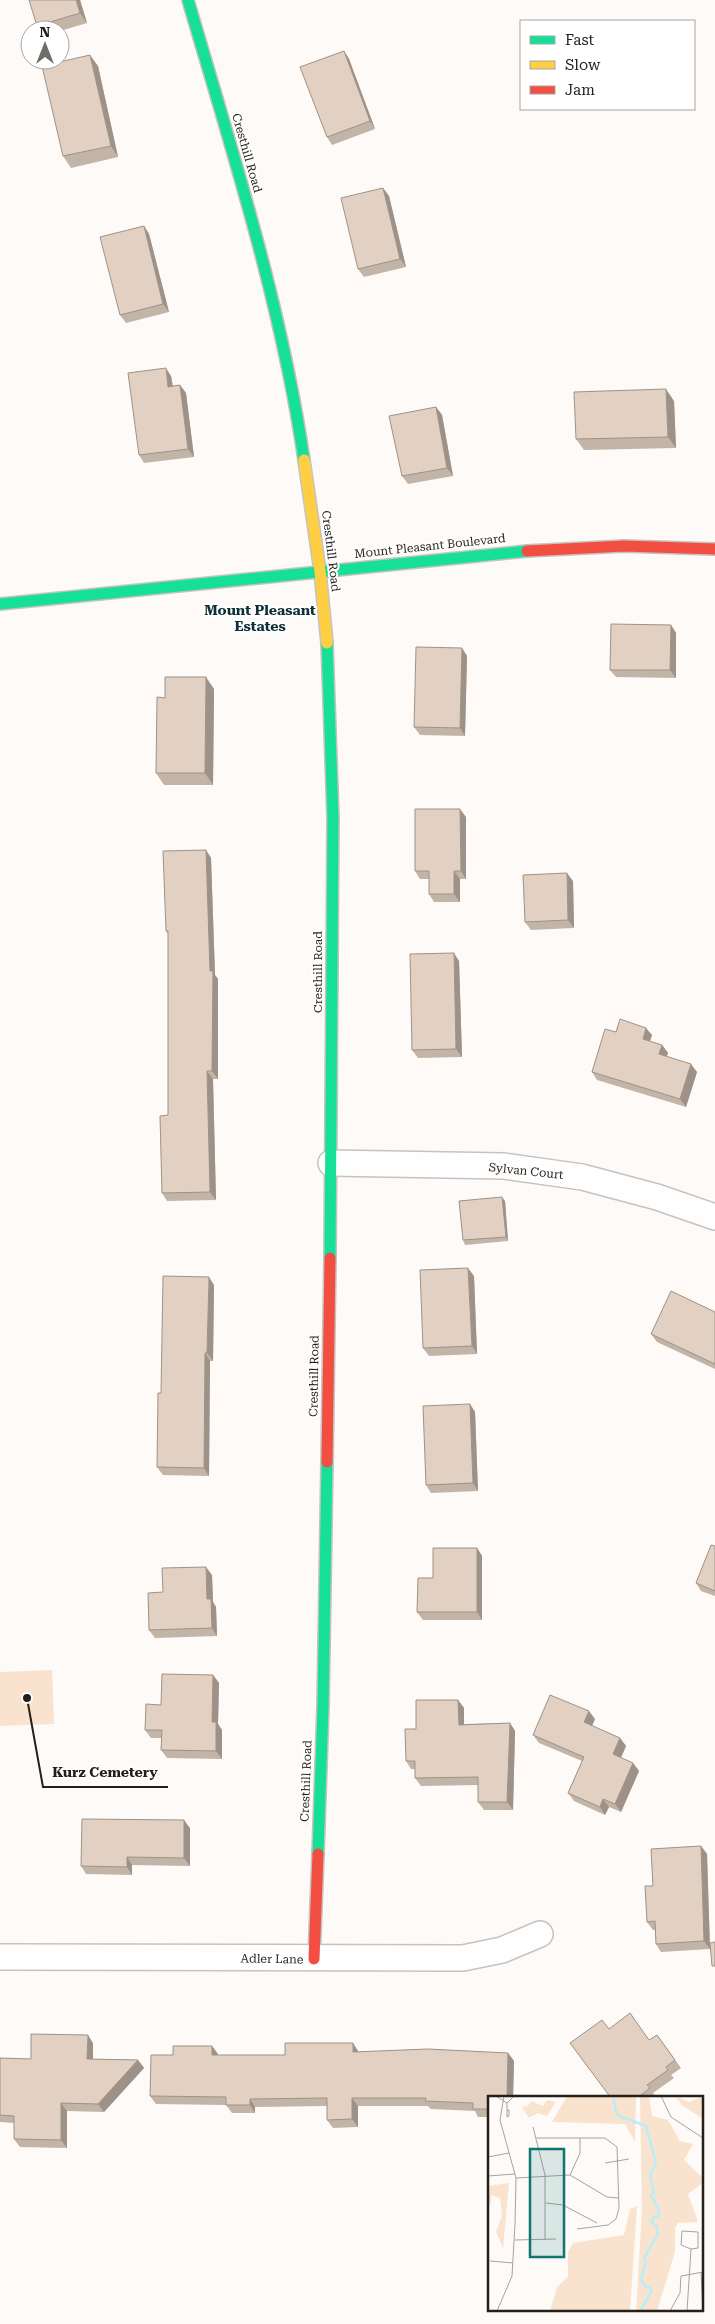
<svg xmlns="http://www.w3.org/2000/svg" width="715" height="2324" font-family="'Roboto Serif',serif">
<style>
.green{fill:#fae3ce}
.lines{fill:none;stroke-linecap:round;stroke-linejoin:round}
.street-casing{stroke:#c7c2bf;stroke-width:28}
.fast-casing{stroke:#c7c2bf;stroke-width:14}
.slow-casing{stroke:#c7c2bf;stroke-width:14}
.jam-casing{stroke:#c7c2bf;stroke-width:14}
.street{stroke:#fffefe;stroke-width:25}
.fast{stroke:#16e098;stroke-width:11}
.slow{stroke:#ffcf43;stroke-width:11}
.jam{stroke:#f24e42;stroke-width:11}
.wall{fill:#c2b4a7}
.shaded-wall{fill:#9e9288}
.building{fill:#e2d1c2;stroke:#9e9288}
.labels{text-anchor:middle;stroke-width:4;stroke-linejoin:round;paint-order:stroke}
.street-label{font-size:12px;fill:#241f19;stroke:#fff}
.neighbourhood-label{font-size:14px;font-weight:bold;fill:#0e2f36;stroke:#fff}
.inset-river{fill:none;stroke:#b9eef7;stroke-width:2.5}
.inset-road{fill:none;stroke:#a6a29f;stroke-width:1}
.view{fill:#0f766e;fill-opacity:0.15;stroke:#0f766e;stroke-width:2.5}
.inset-edge{fill:none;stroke:#241f19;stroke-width:2.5}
.leader{fill:none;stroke:#241f19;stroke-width:2}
.callout-dot{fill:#241f19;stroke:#fff;stroke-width:2}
.callout-label{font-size:14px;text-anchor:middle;font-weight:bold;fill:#241f19;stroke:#fff;stroke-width:4;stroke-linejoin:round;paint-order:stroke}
</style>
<rect width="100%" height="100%" fill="#fdfaf8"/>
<path class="green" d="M52,1670L54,1724L0,1726V1672Z"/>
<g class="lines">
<g class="street-casing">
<g id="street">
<path d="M331,1163L504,1166L582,1177L657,1197L715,1217"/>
<path d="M0,1957L463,1958L502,1950L540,1934"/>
</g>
</g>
<g class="fast-casing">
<g id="fast">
<path d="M188,0C232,151 281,303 304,460"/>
<path d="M0,604L527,551"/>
<path d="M327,643L333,818L330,1258"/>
<path d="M318,1854L323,1707L327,1462"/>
</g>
</g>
<g class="slow-casing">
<path id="slow" d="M304,460L320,571L327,643"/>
</g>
<g class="jam-casing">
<g id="jam">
<path d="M527,551L624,546L715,549"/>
<path d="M327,1462L330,1258"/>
<path d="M314,1959L318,1854"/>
</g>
</g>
<use href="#street" class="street"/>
<use href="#fast" class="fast"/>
<use href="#slow" class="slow"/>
<use href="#jam" class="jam"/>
</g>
<g class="wall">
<path d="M80,0L87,23L60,31V30H40L37,26Z"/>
<path d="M344,51L349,59L375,129L332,145L327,137Z"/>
<path d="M98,66L118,157L71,168L63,156Z"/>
<path d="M383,188L389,196L406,267L364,277L358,269Z"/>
<path d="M144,226L149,234L169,312L126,323L120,315Z"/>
<path d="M171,376L173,386L180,385L186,393L194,457L144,463L139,455Z"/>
<path d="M674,401L676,448L584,450L576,439Z"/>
<path d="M436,407L442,415L453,476L408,484L402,476Z"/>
<path d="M671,625L676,633V678L616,677L610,670Z"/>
<path d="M462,648L467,656L465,736L420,735L414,727Z"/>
<path d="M214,689L213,785H164L156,773L165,698Z"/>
<path d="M466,817V879H460V902H434L429,894V879H420L415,871Z"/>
<path d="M206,850L211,858L215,975L218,979V1079H213L216,1200L167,1201L162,1193L168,1115V934L166,931Z"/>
<path d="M573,881L574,928L531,930L525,922Z"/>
<path d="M459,961L462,1057L418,1058L412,1050Z"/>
<path d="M616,1032L652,1035L650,1041L662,1045L668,1053L666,1056L697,1072L686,1107L597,1080L592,1072Z"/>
<path d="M505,1201L508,1241L465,1245L463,1240Z"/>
<path d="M474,1276L477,1354L429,1356L423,1348Z"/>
<path d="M214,1285L213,1361H210L209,1476L163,1475L157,1467Z"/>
<path d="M715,1312V1369L657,1342L651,1334Z"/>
<path d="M470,1404L475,1412L478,1491L431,1493L426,1485Z"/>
<path d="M715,1546V1596L701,1591L696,1583Z"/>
<path d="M477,1548L482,1556V1620H423L417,1612L433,1578Z"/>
<path d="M212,1575L213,1602L216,1607L217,1636L155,1638L149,1630L163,1592Z"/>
<path d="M213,1675L219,1683L218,1724L222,1730V1759L167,1758L161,1750L162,1738H151L145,1730L161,1705Z"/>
<path d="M458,1700L464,1708V1724L510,1723L515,1731L513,1810H484L478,1802V1785L421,1786L415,1778V1769H411L406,1761L416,1729Z"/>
<path d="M595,1719L592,1726L620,1738L626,1746L621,1758L633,1763L639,1771L621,1812L609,1807L605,1815L574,1801L568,1793L582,1761L539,1743L533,1735Z"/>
<path d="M190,1828V1866L132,1865V1875L86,1874L81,1866Z"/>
<path d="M701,1846L707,1854L710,1949L661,1952L656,1944L655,1930H653L647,1922L653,1886Z"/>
<path d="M609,2029L649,2040L657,2035L681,2068L671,2075L674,2078L653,2093L655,2096L653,2098H610Z"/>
<path d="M93,2043V2059L138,2060L144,2068L104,2112L67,2111V2148L20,2147L14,2139V2123L0,2122V2058L31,2059Z"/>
<path d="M353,2043L358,2052L508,2053L514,2061L513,2098H489V2117H478L475,2111L431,2109L428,2106H358V2127L333,2128L327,2120V2106L255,2107V2113H232L226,2105L156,2104L150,2096L173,2055L212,2046L218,2055H285Z"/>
</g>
<g class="shaded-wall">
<path d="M76,0H80L87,23L80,13Z"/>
<path d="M344,51L349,59L375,129L370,121Z"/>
<path d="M90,55L98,66L118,157L111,146Z"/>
<path d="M383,188L389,196L406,267L400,259Z"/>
<path d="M144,226L149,234L169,312L163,304Z"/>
<path d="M166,368L171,376L174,395L168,387Z"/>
<path d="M180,385L186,393L194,457L188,449Z"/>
<path d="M666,389L674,401L676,448L668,437Z"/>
<path d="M436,407L442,415L453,476L447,468Z"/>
<path d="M671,625L676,633V678L670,670Z"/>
<path d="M462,648L467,656L465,736L460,728Z"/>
<path d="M206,677L214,689L213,785L205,773Z"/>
<path d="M460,809L466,817V879L461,871Z"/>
<path d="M206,850L211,858L215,975L218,979V1079L212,1071Z"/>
<path d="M454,871L460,879V902L454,894Z"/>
<path d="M567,873L573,881L574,928L568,920Z"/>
<path d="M454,953L459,961L462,1057L456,1049Z"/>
<path d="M646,1028L652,1035L648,1047L643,1039Z"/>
<path d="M662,1045L668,1053L665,1062L659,1054Z"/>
<path d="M691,1064L697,1072L686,1107L680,1099Z"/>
<path d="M207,1071L213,1079L216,1200L210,1192Z"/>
<path d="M502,1197L505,1201L508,1241L506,1237Z"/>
<path d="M468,1268L474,1276L477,1354L472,1346Z"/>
<path d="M209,1277L214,1285L213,1361L207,1353Z"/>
<path d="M205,1353L210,1361L209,1476L204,1468Z"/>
<path d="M470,1404L475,1412L478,1491L473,1483Z"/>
<path d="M477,1548L482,1556V1620L477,1612Z"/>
<path d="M206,1567L212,1575L213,1602L216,1607L217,1636L212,1628L207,1599Z"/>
<path d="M213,1675L219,1683L218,1724L222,1730V1759L216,1751L212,1722Z"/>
<path d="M458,1700L464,1708V1733L459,1725Z"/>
<path d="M589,1711L595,1719L590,1730L584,1722Z"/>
<path d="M510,1723L515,1731L513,1810L507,1802Z"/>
<path d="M620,1738L626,1746L619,1762L613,1754Z"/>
<path d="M633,1763L639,1771L621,1812L615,1804Z"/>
<path d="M603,1799L609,1807L605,1815L600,1807Z"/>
<path d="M184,1820L190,1828V1866L184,1858Z"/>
<path d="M701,1846L707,1854L710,1949L704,1941Z"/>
<path d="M127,1857L132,1865V1875L127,1867Z"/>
<path d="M88,2035L93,2043V2067L87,2059Z"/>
<path d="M353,2043L358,2051V2060L353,2052Z"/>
<path d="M212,2046L218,2054V2063L212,2055Z"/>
<path d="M508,2053L514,2061L513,2098H507Z"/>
<path d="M138,2060L144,2068L104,2112L98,2104Z"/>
<path d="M352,2098L358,2106V2127L352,2119Z"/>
<path d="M250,2099L255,2107V2113L250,2105Z"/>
<path d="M61,2103L67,2111V2148L61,2140Z"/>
</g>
<g class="building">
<path d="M29,0H76L80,13L37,26Z"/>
<path d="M344,51L370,121L327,137L300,67Z"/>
<path d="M90,55L111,146L63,156L42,66Z"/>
<path d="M383,188L400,259L358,269L341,198Z"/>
<path d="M144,226L163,304L120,315L100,237Z"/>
<path d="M166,368L168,387L180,385L188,449L139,455L128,373Z"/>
<path d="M666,389L668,437L576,439L574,392Z"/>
<path d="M436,407L447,468L402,476L389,416Z"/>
<path d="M611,624L671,625L670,670H610Z"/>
<path d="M416,647L462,648L460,728L414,727Z"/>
<path d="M165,677H206L205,773H156L157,697L165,698Z"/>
<path d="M415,809H460L461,871H454V894H429V871H415Z"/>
<path d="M206,850L210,971H213L212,1071H207L210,1192L162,1193L160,1116L168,1115V931H166L163,851Z"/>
<path d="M567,873L568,920L525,922L523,875Z"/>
<path d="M454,953L456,1049L412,1050L410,954Z"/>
<path d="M620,1019L646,1028L643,1039L662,1045L659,1054L691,1064L680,1099L592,1072L605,1029L616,1032Z"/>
<path d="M502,1197L506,1237L463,1240L459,1201Z"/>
<path d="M468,1268L472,1346L423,1348L420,1270Z"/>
<path d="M163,1276L209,1277L207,1353H205L204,1468L157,1467L158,1393H161Z"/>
<path d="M671,1291L715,1312V1364L651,1334Z"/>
<path d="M470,1404L473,1483L426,1485L423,1406Z"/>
<path d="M711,1545L715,1546V1591L696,1583Z"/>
<path d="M433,1548H477V1612H417L418,1578H433Z"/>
<path d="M206,1567L207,1599H211L212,1628L149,1630L148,1593L163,1592L162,1568Z"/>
<path d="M162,1674L213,1675L212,1722H216V1751L161,1750L162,1730H145L146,1704L161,1705Z"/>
<path d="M550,1695L589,1711L584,1722L620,1738L613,1754L633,1763L615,1804L603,1799L600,1807L568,1793L584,1757L533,1735Z"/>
<path d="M416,1700H458L459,1725L510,1723L507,1802H478V1777L415,1778V1761H406L405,1729H416Z"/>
<path d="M82,1819L184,1820V1858L127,1857V1867L81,1866Z"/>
<path d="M701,1846L704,1941L656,1944L655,1921L647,1922L645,1886H653L651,1849Z"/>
<path d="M715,1942V1966H712L710,1943Z"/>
<path d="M630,2013L649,2040L657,2035L675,2060L666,2067L668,2070L647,2085L650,2088L637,2098H611L570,2043L602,2020L609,2029Z"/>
<path d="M31,2034L88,2035L87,2059L138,2060L98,2104L61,2103V2140L14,2139V2116L0,2115V2058L31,2059Z"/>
<path d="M285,2043H353V2052L428,2049L508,2053L507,2098H489V2109H473V2103L425,2101L426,2098H352V2119L327,2120V2098L250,2099V2105H226V2097L150,2096L151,2055H173V2046H212V2055H285Z"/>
</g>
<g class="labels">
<g class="street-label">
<text transform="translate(247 153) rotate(74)" y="4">Cresthill Road</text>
<text transform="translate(430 546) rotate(-6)" y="4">Mount Pleasant Boulevard</text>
<text transform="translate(331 551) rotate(83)" y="4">Cresthill Road</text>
<text transform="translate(318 972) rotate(-90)" y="4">Cresthill Road</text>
<text transform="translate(526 1171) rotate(6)" y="4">Sylvan Court</text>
<text transform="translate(314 1376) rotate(-89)" y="4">Cresthill Road</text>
<text transform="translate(306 1781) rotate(-88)" y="4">Cresthill Road</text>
<text transform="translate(272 1959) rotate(1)" y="4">Adler Lane</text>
</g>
<g class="neighbourhood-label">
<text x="260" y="615">Mount Pleasant<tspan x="260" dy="16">Estates</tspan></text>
</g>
</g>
<g transform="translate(488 2096)">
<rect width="215" height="215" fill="#fdfaf8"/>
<path d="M79,0H148L147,46L137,28L64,26ZM152,0H161L164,20L180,24L192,45L205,48L196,64L214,81L215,87L200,98L210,126L190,127L187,132V156L169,215H148L154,114ZM187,0L201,6L215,0V23L194,9ZM59,4L68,6L59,20L50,17L41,22L34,11L40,10L43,5L55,10ZM21,87L15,152L8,136L14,120L12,102L3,99V107L0,108V90ZM149,110L142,215H62L69,191L80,181V156L85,147L136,139L142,113Z" fill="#fae3ce"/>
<path class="inset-river" d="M125,0L129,19L158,30L168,67L162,79L166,97L163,100L171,113L170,121H165L164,127L168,129L170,138L156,162L158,166L153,183L157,191H162L163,196L152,215"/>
<path class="inset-road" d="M8,0L19,7L26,0M173,0L183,21L215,42M19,7V21L21,20V14H19M45,31L57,79V144M48,42H117L129,51L131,112L128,123L120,129L89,133M0,61L21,57M117,67L141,63M82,79L92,57V42M0,80L27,78M28,82L82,79L119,101L131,102M58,107L75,109L109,127M0,144V172M27,144L68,143M2,165L25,167M213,176L215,215M9,215L24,180L27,128L28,82L12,24L16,0M182,215L192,197L193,180L215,176M199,215L203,153L193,149L194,135L210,136V152L203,153"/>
<path class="view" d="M42,53H76V161H42Z"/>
<rect width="215" height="215" class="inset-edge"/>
</g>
<path class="leader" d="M27 1698L43 1787H168"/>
<circle class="callout-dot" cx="27" cy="1698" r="5"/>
<g class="callout-label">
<text x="105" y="1777">Kurz Cemetery</text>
</g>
<rect x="520" y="20" width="175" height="90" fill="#ffffff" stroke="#a7a5a3"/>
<rect x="530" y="36" width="25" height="8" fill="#16e098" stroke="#a7a5a3"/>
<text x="565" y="45" font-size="15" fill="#241f19">Fast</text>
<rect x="530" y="61" width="25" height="8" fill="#ffcf43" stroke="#a7a5a3"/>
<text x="565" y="70" font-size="15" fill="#241f19">Slow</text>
<rect x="530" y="86" width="25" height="8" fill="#f24e42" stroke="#a7a5a3"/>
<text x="565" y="95" font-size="15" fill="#241f19">Jam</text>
<g transform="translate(45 45)"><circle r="24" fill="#ffffff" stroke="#a7a5a3"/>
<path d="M0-4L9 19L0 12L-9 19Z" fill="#706c67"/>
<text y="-8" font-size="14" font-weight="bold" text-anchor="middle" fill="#241f19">N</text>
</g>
</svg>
